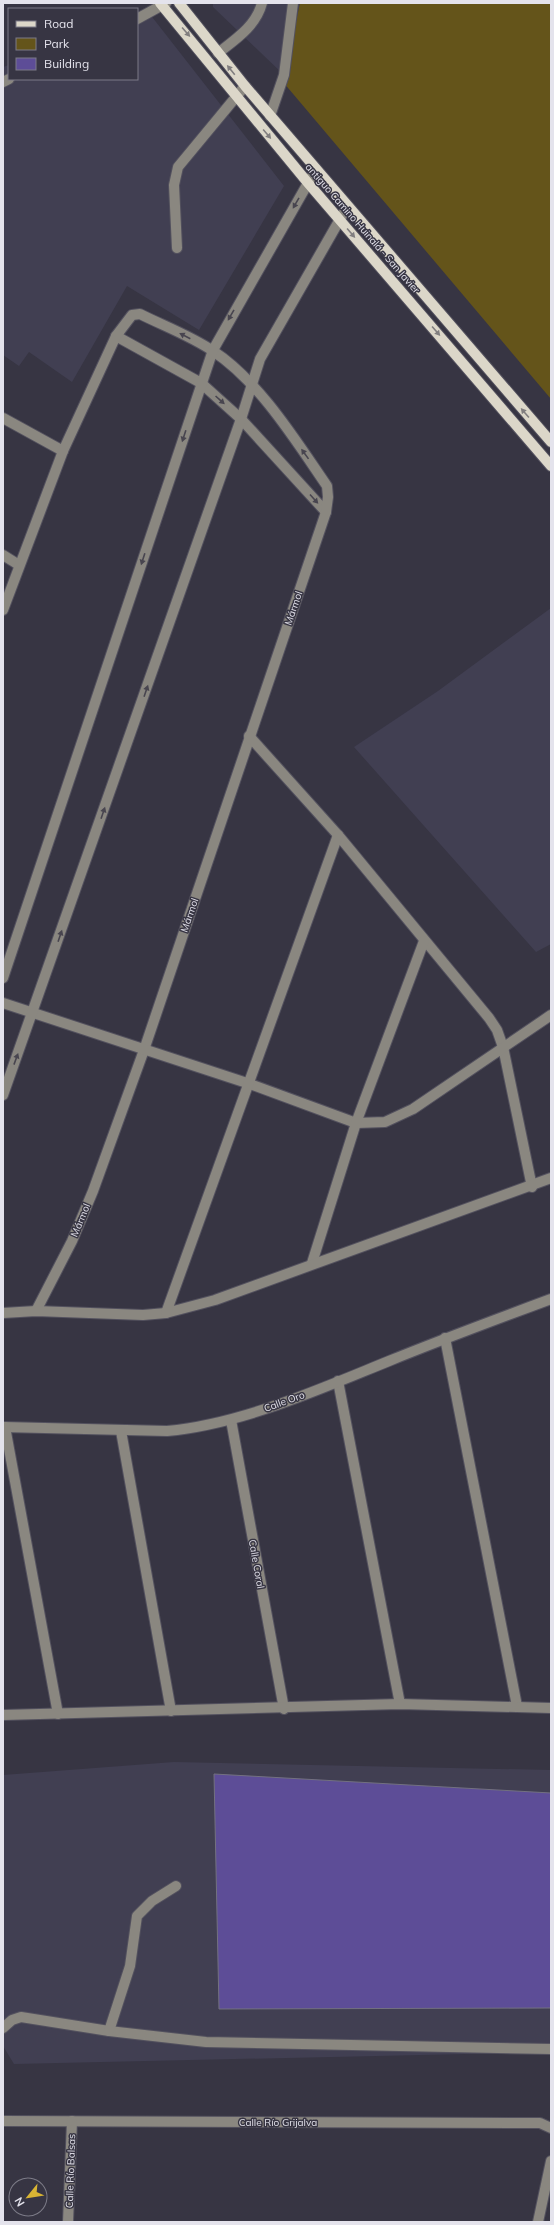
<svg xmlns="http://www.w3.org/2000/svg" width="554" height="2225" font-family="Mulish,sans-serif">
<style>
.built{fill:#413f52}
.green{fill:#64541a}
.building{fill:#5d4d97;stroke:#737180}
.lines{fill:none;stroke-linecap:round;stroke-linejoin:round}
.minor-casing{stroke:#53515e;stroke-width:12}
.major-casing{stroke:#53515e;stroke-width:12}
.minor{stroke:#8a8780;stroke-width:10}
.major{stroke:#dcd7c9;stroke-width:10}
.oneway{fill:#817e7f}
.oneway2{fill:#48454f}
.labels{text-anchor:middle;stroke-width:3;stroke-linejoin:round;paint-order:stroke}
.street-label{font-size:10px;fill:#e4e3ec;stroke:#373543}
</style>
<rect width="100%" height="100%" fill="#373543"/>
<g class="built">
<path d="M213,3H300L284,75L213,7Z"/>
<path d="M149,13L284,186L199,330L127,286L72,382L29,352L19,366L3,355V67L9,65V79H137V18Z"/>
<path d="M551,608V944L536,952L354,747L438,691Z"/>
<path d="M174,1762L551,1770V2052L14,2064L3,2046V1775Z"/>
</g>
<path class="green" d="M300,3H551V399L283,82Z"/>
<path class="building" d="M214,1774L551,1793V2008L219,2009Z"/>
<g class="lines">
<g class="minor-casing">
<g id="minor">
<path d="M137,19L166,3"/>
<path d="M218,53C236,39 256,26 262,3"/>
<path d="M3,82L9,79"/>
<path d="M270,116L284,75L293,3"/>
<path d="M177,248L174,185L178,167L245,86"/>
<path d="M116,336L201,383L241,419L326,512"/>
<path d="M3,418L63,451"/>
<path d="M3,555L19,565"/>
<path d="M3,610L63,451L116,336L132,315L140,314C164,326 191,336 213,351C259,381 296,441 327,486L328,497L326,512L144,1050L93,1191L72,1241L36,1311"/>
<path d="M249,736L338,835L489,1018L497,1030L503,1047L532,1187"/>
<path d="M3,978L213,350L316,169"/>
<path d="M3,1003L250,1084L356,1123L385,1122L413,1109L551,1015"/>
<path d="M3,1095L241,419L260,359L347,207"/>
<path d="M312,1263L356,1123L424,941"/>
<path d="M3,1313L36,1311L143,1315L166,1313L215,1300L551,1178"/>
<path d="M166,1313L338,835"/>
<path d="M445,1338L517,1706"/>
<path d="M338,1381L400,1704"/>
<path d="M231,1420L284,1709"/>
<path d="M3,1427L167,1431C242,1424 320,1389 389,1361C443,1339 497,1319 551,1299"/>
<path d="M5,1427L58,1714"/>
<path d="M121,1431L171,1711"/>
<path d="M3,1715L400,1704L551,1708"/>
<path d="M3,2028L12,2020L21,2017L109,2031L206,2042L551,2049"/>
<path d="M109,2031L130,1966L137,1916L152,1901L176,1886"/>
<path d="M3,2121L540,2123L551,2128"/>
<path d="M68,2222L72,2121"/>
<path d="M538,2222L551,2161"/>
</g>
</g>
<g class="major-casing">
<g id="major">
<path d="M160,3L308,183L551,466"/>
<path d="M179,3L245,86L551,442"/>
</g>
</g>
<use href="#minor" class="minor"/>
<use href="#major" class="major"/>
</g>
<defs><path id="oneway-solid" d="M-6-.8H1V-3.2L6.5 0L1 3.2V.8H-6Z"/></defs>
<g class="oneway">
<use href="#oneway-solid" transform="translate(186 32) rotate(49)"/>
<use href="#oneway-solid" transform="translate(231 70) rotate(-129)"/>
<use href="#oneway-solid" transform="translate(267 134) rotate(50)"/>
<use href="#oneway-solid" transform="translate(351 233) rotate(49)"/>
<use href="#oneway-solid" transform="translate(436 331) rotate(49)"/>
<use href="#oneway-solid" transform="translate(525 413) rotate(-131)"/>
</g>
<g class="oneway2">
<use href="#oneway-solid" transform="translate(296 203) rotate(120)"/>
<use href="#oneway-solid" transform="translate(231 315) rotate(120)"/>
<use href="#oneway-solid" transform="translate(185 336) rotate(-153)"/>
<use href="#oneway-solid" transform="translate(220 400) rotate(42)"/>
<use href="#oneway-solid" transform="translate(184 436) rotate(108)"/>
<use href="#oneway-solid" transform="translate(305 454) rotate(-126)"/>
<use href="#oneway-solid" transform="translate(314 499) rotate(48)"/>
<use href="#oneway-solid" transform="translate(143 559) rotate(108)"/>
<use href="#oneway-solid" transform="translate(146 691) rotate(-71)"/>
<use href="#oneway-solid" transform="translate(103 813) rotate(-71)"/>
<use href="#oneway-solid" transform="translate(60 936) rotate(-71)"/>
<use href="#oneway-solid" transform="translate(16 1059) rotate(-70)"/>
</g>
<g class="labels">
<g class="street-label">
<text transform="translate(363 228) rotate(49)" y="4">antiguo Camino Huinalá - San Javier</text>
<text transform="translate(293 608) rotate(-71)" y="4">Mármol</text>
<text transform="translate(189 915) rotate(-71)" y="4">Mármol</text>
<text transform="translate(80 1220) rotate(-67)" y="4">Mármol</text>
<text transform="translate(284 1401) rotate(-20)" y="4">Calle Oro</text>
<text transform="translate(257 1564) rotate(80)" y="4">Calle Coral</text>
<text x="278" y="2126">Calle Río Grijalva</text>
<text transform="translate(70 2171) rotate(-88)" y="4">Calle Río Balsas</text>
</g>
</g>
<rect width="554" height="2225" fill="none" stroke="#e4e3ec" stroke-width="8"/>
<rect x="8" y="8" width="130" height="72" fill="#373543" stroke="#7c7b87"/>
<rect x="16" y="21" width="20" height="6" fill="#dcd7c9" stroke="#7c7b87"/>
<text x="44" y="28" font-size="12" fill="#e4e3ec">Road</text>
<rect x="16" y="38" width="20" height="12" fill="#64541a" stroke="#7c7b87"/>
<text x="44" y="48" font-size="12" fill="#e4e3ec">Park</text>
<rect x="16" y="58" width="20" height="12" fill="#5d4d97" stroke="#7c7b87"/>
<text x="44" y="68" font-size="12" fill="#e4e3ec">Building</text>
<g transform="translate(28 2197) rotate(240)"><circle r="19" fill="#373543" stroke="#7c7b87"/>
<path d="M0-3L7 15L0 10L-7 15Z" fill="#d8b434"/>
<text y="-6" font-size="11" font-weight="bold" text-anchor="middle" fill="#e4e3ec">N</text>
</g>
</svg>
